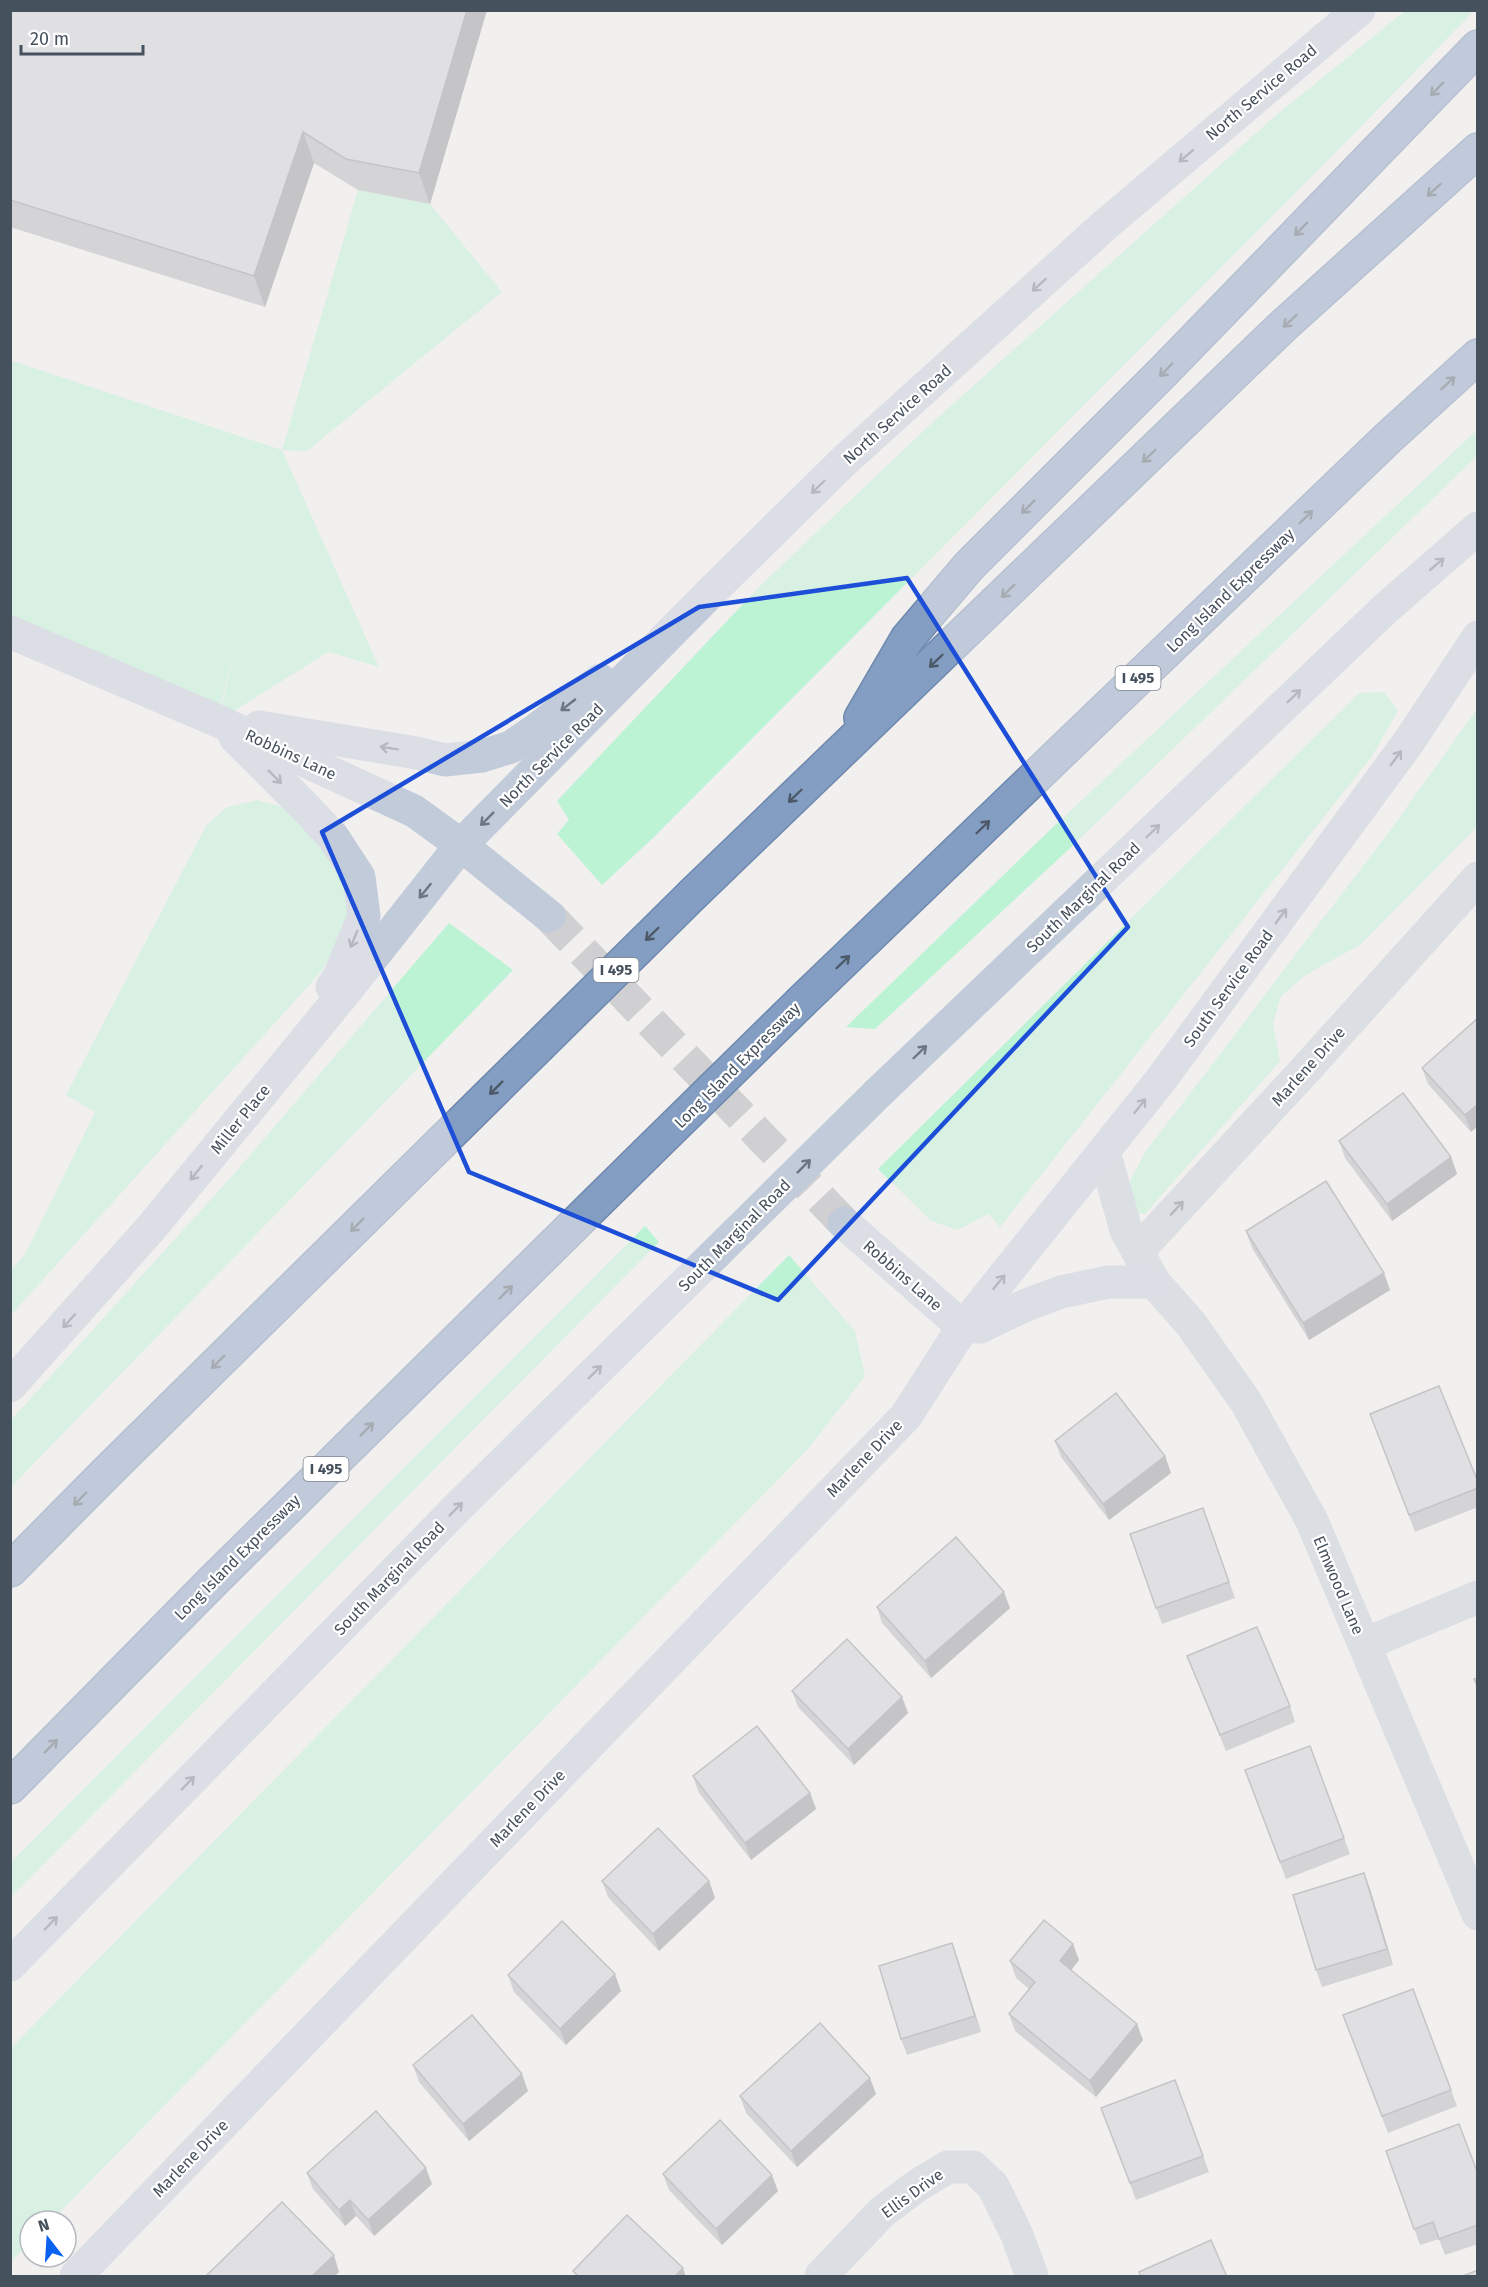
<svg xmlns="http://www.w3.org/2000/svg" width="1488" height="2287" font-family="'Fira Sans',sans-serif">
<style>
.green{fill:#bbf3d4}
.lines{fill:none;stroke-linecap:round;stroke-linejoin:round}
.secondary-tunnel{stroke:#d0cfd2;stroke-width:33;stroke-dasharray:33 16;stroke-linecap:butt}
.highway-casing{stroke:#6f89ae;stroke-width:36}
.street{stroke:#bfc9d2;stroke-width:33}
.secondary{stroke:#c1cbda;stroke-width:33}
.highway{stroke:#839ec2;stroke-width:33}
.highway-bridge-casing{stroke:#6f89ae;stroke-width:36;stroke-linecap:butt}
.secondary-bridge{stroke:#c1cbda;stroke-width:33}
.highway-bridge{stroke:#839ec2;stroke-width:33}
.wall{fill:#afb1b6}
.shaded-wall{fill:#8e9094}
.building{fill:#cbced4;stroke:#8e9094;stroke-width:1.5}
.oneway{stroke:#4c5968}
.oneway2{stroke:#6b7683}
.oneway3{stroke:#6a7581}
.marked{fill:none;stroke:#1d4ed8;stroke-width:4.5;stroke-linejoin:round}
.labels{text-anchor:middle;stroke-width:4.5;stroke-linejoin:round;paint-order:stroke}
.shield{fill:#fff;stroke:#7e858e;stroke-width:1.5}
.shield-label{font-size:15px;font-weight:bold;fill:#46515e}
.street-label{font-size:16px;fill:#46515e;stroke:#fff}
</style>
<rect width="100%" height="100%" fill="#f2efef"/>
<g class="green">
<path d="M1405,11H1474L1337,151L653,838L602,885L557,834L569,820L557,801L760,586L934,421L1275,116Z"/>
<path d="M358,190L430,204L502,292L307,451L282,450L379,667L328,652L218,721L238,636L220,707L11,622L10,360L282,450Z"/>
<path d="M1477,430V456L1067,851L875,1029L846,1027L1050,830Z"/>
<path d="M1384,692L1398,711L1372,756L1000,1227L988,1214L958,1230L931,1221L878,1169L1359,693Z"/>
<path d="M1477,709V827L1360,945L1307,974L1281,996L1273,1024L1280,1061L1145,1214L1132,1211L1128,1185L1144,1154L1391,829Z"/>
<path d="M257,800L284,807L325,838L350,891L348,930L320,973L11,1315V1270L26,1253L95,1112L66,1095L206,826L227,807Z"/>
<path d="M449,923L513,970L11,1487V1420L233,1175Z"/>
<path d="M645,1226L659,1242L11,1897V1862Z"/>
<path d="M789,1255L855,1331L865,1376L808,1449L51,2221H30V2242L11,2262V2048Z"/>
</g>
<g class="lines">
<path class="secondary-tunnel" d="M549,916L844,1223"/>
<g class="highway-casing">
<g id="highway">
<path d="M861,718L907,639L969,566L1163,372L1478,47"/>
<path d="M694,893L1283,326L1478,150"/>
<path d="M801,1002L1388,438L1478,356"/>
<path d="M10,1570L105,1474L538,1047"/>
<path d="M10,1787L213,1581L645,1155"/>
</g>
</g>
<g class="street">
<path d="M1104,1152L1126,1230L1154,1282L1191,1324L1246,1402L1312,1521L1478,1914"/>
<path d="M1138,1251L1306,1069L1478,878"/>
<path d="M1365,1644L1478,1597"/>
<path d="M821,2276L882,2212L918,2185L948,2167H973L993,2186L1017,2235L1032,2276"/>
</g>
<g class="secondary">
<path d="M10,632L218,721L414,811L461,845L549,916"/>
<path d="M259,727L417,753L445,760L482,756L511,747L537,729L600,680"/>
<path d="M235,737L306,808L333,837L359,877L364,916L338,979L332,987"/>
<path d="M878,1093L1385,609L1478,528"/>
<path d="M844,1223L963,1327"/>
<path d="M963,1327H980L1026,1305L1061,1292L1108,1282H1154"/>
<path d="M10,1386L151,1228L345,992L461,845L712,591L844,461L1105,225L1359,10"/>
<path d="M10,1965L458,1507L717,1252"/>
<path d="M76,2276L906,1416L963,1327L1160,1081L1410,740L1478,637"/>
</g>
<use href="#highway" class="highway"/>
<g class="highway-bridge-casing">
<g id="highway-bridge">
<path d="M538,1047L694,893"/>
<path d="M645,1155L801,1002"/>
</g>
</g>
<path class="secondary-bridge" d="M717,1252L878,1093"/>
<use href="#highway-bridge" class="highway-bridge"/>
</g>
<g class="wall">
<path d="M10,10H487L430,204L358,190L314,163L265,307L10,227Z"/>
<path d="M1478,1018L1471,1132L1428,1084L1422,1068Z"/>
<path d="M1339,1141L1451,1157L1457,1174L1392,1221L1345,1158Z"/>
<path d="M1246,1231L1390,1290L1309,1340L1252,1248Z"/>
<path d="M1376,1430L1478,1482V1507L1415,1532Z"/>
<path d="M1055,1441L1165,1456L1171,1473L1109,1520L1061,1457Z"/>
<path d="M1203,1508L1235,1598L1162,1624L1130,1534Z"/>
<path d="M877,1607L1010,1608L931,1678L882,1623Z"/>
<path d="M1187,1656L1290,1706L1295,1722L1226,1751Z"/>
<path d="M792,1691L902,1697L908,1713L854,1765L798,1707Z"/>
<path d="M1310,1746L1350,1854L1286,1879L1245,1770Z"/>
<path d="M693,1776L810,1793L816,1809L751,1860L699,1793Z"/>
<path d="M602,1881H709L715,1898L659,1951L608,1897Z"/>
<path d="M1370,1889L1393,1965L1322,1987L1316,1970Z"/>
<path d="M958,1960L981,2032L907,2055L901,2039Z"/>
<path d="M1079,1960L1071,1970L1143,2040L1096,2097L1015,2031L1009,2014L1029,1989L1016,1978L1010,1961Z"/>
<path d="M508,1975L621,1991L566,2045L514,1992Z"/>
<path d="M1413,1989L1457,2106L1388,2133L1343,2015Z"/>
<path d="M413,2065L528,2091L469,2141L419,2082Z"/>
<path d="M1175,2080L1209,2172L1136,2200L1101,2108Z"/>
<path d="M876,2094L797,2167L746,2113L740,2096Z"/>
<path d="M1386,2151L1478,2174V2244L1445,2255L1439,2239L1420,2245Z"/>
<path d="M307,2173L432,2184L374,2236L356,2216L345,2226L313,2189Z"/>
<path d="M663,2174L778,2191L722,2245L669,2190Z"/>
</g>
<g class="shaded-wall">
<path d="M467,10H487L430,204L419,173Z"/>
<path d="M303,132L314,163L265,307L254,276Z"/>
<path d="M1478,1104V1126L1471,1132L1465,1115Z"/>
<path d="M1451,1157L1457,1174L1392,1221L1387,1204Z"/>
<path d="M1384,1273L1390,1290L1309,1340L1303,1323Z"/>
<path d="M1165,1456L1171,1473L1109,1520L1103,1504Z"/>
<path d="M1004,1592L1010,1608L931,1678L925,1661Z"/>
<path d="M902,1697L908,1713L854,1765L848,1749Z"/>
<path d="M810,1793L816,1809L751,1860L745,1843Z"/>
<path d="M1364,1873L1370,1889L1393,1965L1387,1949Z"/>
<path d="M709,1881L715,1898L659,1951L653,1934Z"/>
<path d="M952,1943L958,1960L981,2032L975,2016Z"/>
<path d="M1073,1944L1079,1960L1066,1977L1060,1961Z"/>
<path d="M615,1974L621,1991L566,2045L560,2029Z"/>
<path d="M1137,2024L1143,2040L1096,2097L1090,2081Z"/>
<path d="M522,2074L528,2091L469,2141L463,2124Z"/>
<path d="M870,2078L876,2094L797,2167L791,2151Z"/>
<path d="M426,2168L432,2184L374,2236L368,2220Z"/>
<path d="M772,2175L778,2191L722,2245L716,2229Z"/>
<path d="M350,2200L356,2216L345,2226L339,2210Z"/>
<path d="M334,2255L339,2272L334,2277H311Z"/>
<path d="M683,2268L686,2277H674Z"/>
</g>
<g class="building">
<path d="M10,10H467L419,173L346,159L303,132L254,276L10,200Z"/>
<path d="M1478,1018V1104L1465,1115L1422,1068Z"/>
<path d="M1403,1093L1451,1157L1387,1204L1339,1141Z"/>
<path d="M1326,1181L1384,1273L1303,1323L1246,1231Z"/>
<path d="M1439,1386L1478,1482V1488L1409,1515L1370,1414Z"/>
<path d="M1116,1393L1165,1456L1103,1504L1055,1441Z"/>
<path d="M1203,1508L1229,1582L1156,1608L1130,1534Z"/>
<path d="M956,1537L1004,1592L925,1661L877,1607Z"/>
<path d="M1257,1627L1290,1706L1220,1735L1187,1656Z"/>
<path d="M847,1639L902,1697L848,1749L792,1691Z"/>
<path d="M1478,1678V1688L1474,1679Z"/>
<path d="M757,1726L810,1793L745,1843L693,1776Z"/>
<path d="M1310,1746L1344,1838L1280,1862L1245,1770Z"/>
<path d="M658,1828L709,1881L653,1934L602,1881Z"/>
<path d="M1364,1873L1387,1949L1316,1970L1293,1895Z"/>
<path d="M1044,1920L1073,1944L1060,1961L1137,2024L1090,2081L1009,2014L1035,1982L1010,1961Z"/>
<path d="M562,1921L615,1974L560,2029L508,1975Z"/>
<path d="M952,1943L975,2016L901,2039L879,1966Z"/>
<path d="M1413,1989L1451,2090L1382,2116L1343,2015Z"/>
<path d="M472,2015L522,2074L463,2124L413,2065Z"/>
<path d="M820,2023L870,2078L791,2151L740,2096Z"/>
<path d="M1175,2080L1203,2156L1130,2183L1101,2108Z"/>
<path d="M376,2111L426,2168L368,2220L350,2200L339,2210L307,2173Z"/>
<path d="M720,2120L772,2175L716,2229L663,2174Z"/>
<path d="M1459,2124L1478,2174V2225L1439,2239L1433,2222L1414,2229L1386,2151Z"/>
<path d="M282,2202L334,2255L311,2277H208L207,2275Z"/>
<path d="M627,2215L683,2268L674,2277H579L573,2271Z"/>
<path d="M1211,2240L1227,2277H1141L1139,2272Z"/>
<path d="M1478,2270V2277H1460Z"/>
</g>
<defs><path id="oneway-shaft" d="M-6 0H5M1.5-3L5.5 0L1.5 3" fill="none" stroke-width="1.6" stroke-linecap="round" stroke-linejoin="round" transform="scale(1.5)"/></defs>
<g class="oneway">
<use href="#oneway-shaft" transform="translate(1437 89) rotate(134)"/>
<use href="#oneway-shaft" transform="translate(1434 190) rotate(138)"/>
<use href="#oneway-shaft" transform="translate(1301 229) rotate(134)"/>
<use href="#oneway-shaft" transform="translate(1290 321) rotate(138)"/>
<use href="#oneway-shaft" transform="translate(1166 370) rotate(134)"/>
<use href="#oneway-shaft" transform="translate(1448 383) rotate(-42)"/>
<use href="#oneway-shaft" transform="translate(1149 456) rotate(136)"/>
<use href="#oneway-shaft" transform="translate(1028 507) rotate(135)"/>
<use href="#oneway-shaft" transform="translate(1306 517) rotate(-44)"/>
<use href="#oneway-shaft" transform="translate(1008 591) rotate(136)"/>
<use href="#oneway-shaft" transform="translate(936 661) rotate(136)"/>
<use href="#oneway-shaft" transform="translate(795 796) rotate(136)"/>
<use href="#oneway-shaft" transform="translate(983 827) rotate(-44)"/>
<use href="#oneway-shaft" transform="translate(652 934) rotate(136)"/>
<use href="#oneway-shaft" transform="translate(843 962) rotate(-44)"/>
<use href="#oneway-shaft" transform="translate(496 1088) rotate(135)"/>
<use href="#oneway-shaft" transform="translate(357 1225) rotate(135)"/>
<use href="#oneway-shaft" transform="translate(506 1292) rotate(-45)"/>
<use href="#oneway-shaft" transform="translate(218 1362) rotate(135)"/>
<use href="#oneway-shaft" transform="translate(367 1429) rotate(-45)"/>
<use href="#oneway-shaft" transform="translate(80 1499) rotate(134)"/>
<use href="#oneway-shaft" transform="translate(51 1746) rotate(-46)"/>
</g>
<g class="oneway2">
<use href="#oneway-shaft" transform="translate(1186 156) rotate(140)"/>
<use href="#oneway-shaft" transform="translate(1039 285) rotate(138)"/>
<use href="#oneway-shaft" transform="translate(818 487) rotate(136)"/>
<use href="#oneway-shaft" transform="translate(1437 564) rotate(-41)"/>
<use href="#oneway-shaft" transform="translate(1294 696) rotate(-44)"/>
<use href="#oneway-shaft" transform="translate(568 705) rotate(142)"/>
<use href="#oneway-shaft" transform="translate(389 748) rotate(-171)"/>
<use href="#oneway-shaft" transform="translate(1396 758) rotate(-54)"/>
<use href="#oneway-shaft" transform="translate(275 777) rotate(45)"/>
<use href="#oneway-shaft" transform="translate(487 819) rotate(135)"/>
<use href="#oneway-shaft" transform="translate(1153 831) rotate(-44)"/>
<use href="#oneway-shaft" transform="translate(425 891) rotate(129)"/>
<use href="#oneway-shaft" transform="translate(1281 916) rotate(-54)"/>
<use href="#oneway-shaft" transform="translate(354 939) rotate(112)"/>
<use href="#oneway-shaft" transform="translate(920 1052) rotate(-44)"/>
<use href="#oneway-shaft" transform="translate(1140 1106) rotate(-52)"/>
<use href="#oneway-shaft" transform="translate(804 1166) rotate(-45)"/>
<use href="#oneway-shaft" transform="translate(196 1173) rotate(129)"/>
<use href="#oneway-shaft" transform="translate(999 1282) rotate(-51)"/>
<use href="#oneway-shaft" transform="translate(69 1321) rotate(132)"/>
<use href="#oneway-shaft" transform="translate(595 1372) rotate(-45)"/>
<use href="#oneway-shaft" transform="translate(456 1509) rotate(-45)"/>
<use href="#oneway-shaft" transform="translate(188 1783) rotate(-46)"/>
<use href="#oneway-shaft" transform="translate(51 1923) rotate(-46)"/>
</g>
<use class="oneway3" href="#oneway-shaft" transform="translate(1177 1208) rotate(-47)"/>
<path d="M0 0H1488V2287H0ZM907,578L1128,927L778,1300L469,1172L322,832L699,607Z" fill="#f2efef" fill-opacity=".55" fill-rule="evenodd"/>
<path class="marked" d="M907,578L1128,927L778,1300L469,1172L322,832L699,607Z"/>
<g class="labels">
<g class="shield">
<rect x="1115.5" y="666" width="45" height="24" rx="4.5"/>
<rect x="593.5" y="958" width="45" height="24" rx="4.5"/>
<rect x="303.5" y="1457" width="45" height="24" rx="4.5"/>
</g>
<g class="shield-label">
<text x="1138" y="683">I 495</text>
<text x="616" y="975">I 495</text>
<text x="326" y="1474">I 495</text>
</g>
<g class="street-label">
<text transform="translate(1261 92) rotate(-40)" y="6">North Service Road</text>
<text transform="translate(897 414) rotate(-42)" y="6">North Service Road</text>
<text transform="translate(1230 590) rotate(-44)" y="6">Long Island Expressway</text>
<text transform="translate(291 754) rotate(25)" y="6">Robbins Lane</text>
<text transform="translate(551 755) rotate(-45)" y="6">North Service Road</text>
<text transform="translate(1083 897) rotate(-44)" y="6">South Marginal Road</text>
<text transform="translate(1228 988) rotate(-54)" y="6">South Service Road</text>
<text transform="translate(737 1065) rotate(-45)" y="6">Long Island Expressway</text>
<text transform="translate(1308 1066) rotate(-48)" y="6">Marlene Drive</text>
<text transform="translate(240 1119) rotate(-51)" y="6">Miller Place</text>
<text transform="translate(734 1235) rotate(-45)" y="6">South Marginal Road</text>
<text transform="translate(903 1275) rotate(41)" y="6">Robbins Lane</text>
<text transform="translate(864 1458) rotate(-46)" y="6">Marlene Drive</text>
<text transform="translate(237 1557) rotate(-45)" y="6">Long Island Expressway</text>
<text transform="translate(389 1578) rotate(-46)" y="6">South Marginal Road</text>
<text transform="translate(1339 1585) rotate(67)" y="6">Elmwood Lane</text>
<text transform="translate(527 1808) rotate(-46)" y="6">Marlene Drive</text>
<text transform="translate(190 2158) rotate(-46)" y="6">Marlene Drive</text>
<text transform="translate(912 2193) rotate(-36)" y="6">Ellis Drive</text>
</g>
</g>
<rect width="1488" height="2287" fill="none" stroke="#46515e" stroke-width="24"/>
<g transform="translate(48 2239) rotate(343)"><circle r="28" fill="#ffffff" stroke="#b5b9bf" stroke-width="1.5"/>
<path d="M0-4.5L10 22L0 15L-10 22Z" fill="#0b62f0"/>
<text y="-9" font-size="16" font-weight="bold" text-anchor="middle" fill="#46515e">N</text>
</g>
<path d="M21 45v9h122v-9" fill="none" stroke="#46515e" stroke-width="3"/>
<text x="30" y="45" font-size="18" fill="#46515e" stroke="#ffffff" stroke-width="4.5" paint-order="stroke">20 m</text>
</svg>
